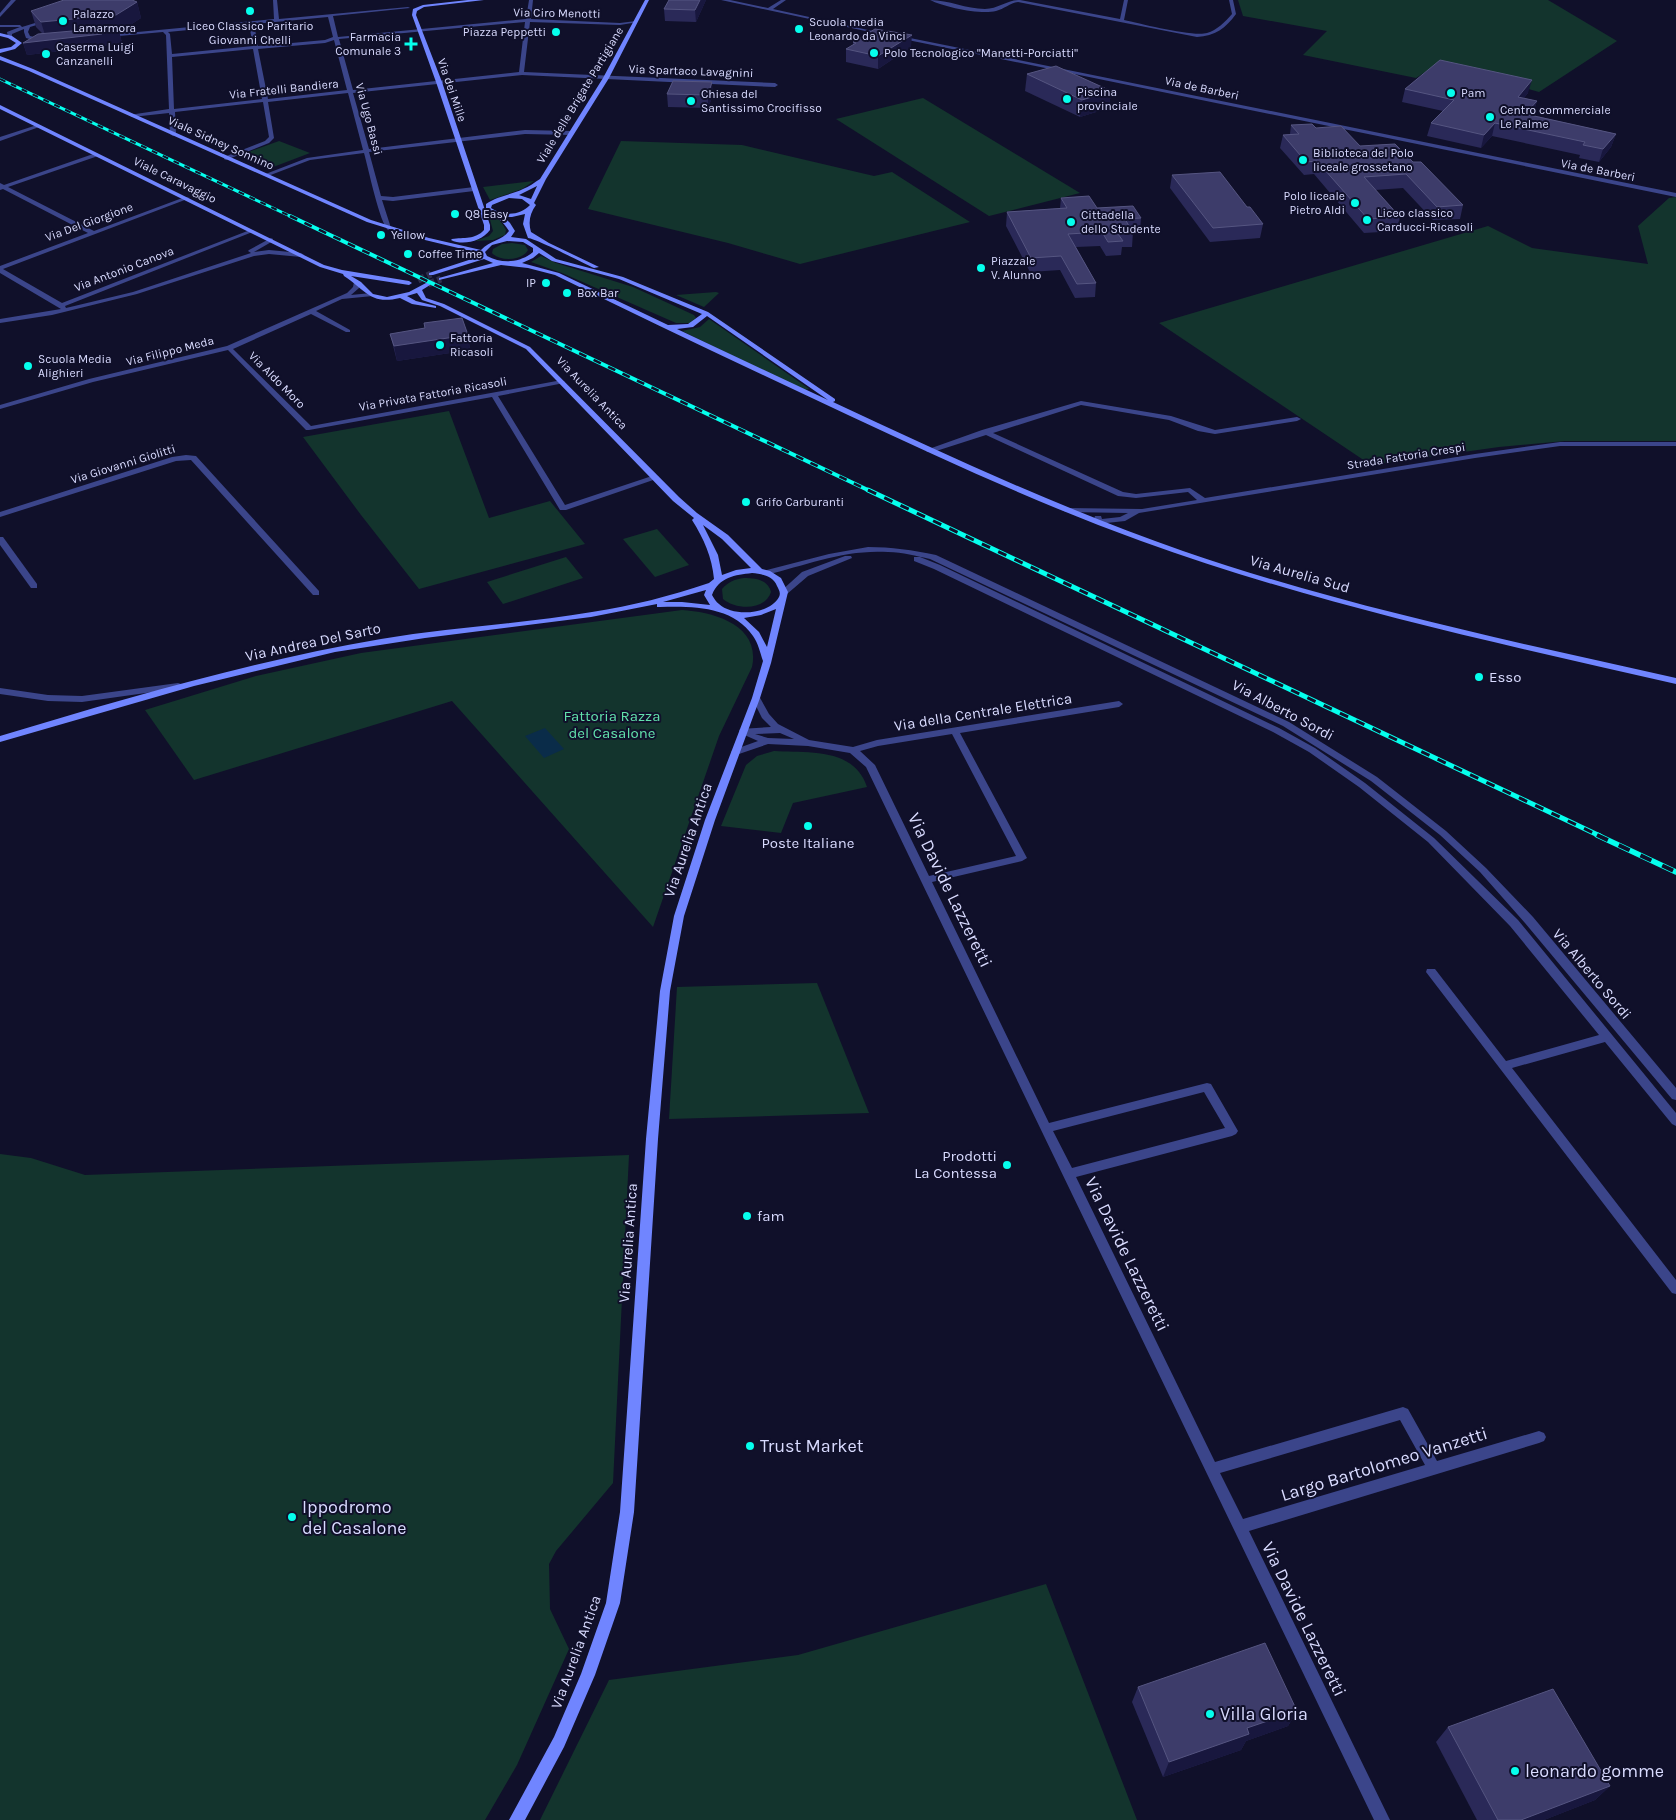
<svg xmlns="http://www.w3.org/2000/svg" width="1676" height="1820" font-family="Karla,sans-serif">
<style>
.green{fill:#13342d}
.water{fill:#0a2c49}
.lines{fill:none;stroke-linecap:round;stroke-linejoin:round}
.secondary-tunnel{stroke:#2e2e4a;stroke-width:7;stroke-dasharray:7 3;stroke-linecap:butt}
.street{fill:#3b458a;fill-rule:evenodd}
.secondary{fill:#7085ff;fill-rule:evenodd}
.rail-far3-casing{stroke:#05ffed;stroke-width:3}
.rail-far2-casing{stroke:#05ffed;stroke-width:4}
.rail-far1-casing{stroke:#05ffed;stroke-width:5}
.rail-casing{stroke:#05ffed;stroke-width:5.5}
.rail-far3{stroke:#10102a;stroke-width:2;stroke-dasharray:6;stroke-linecap:butt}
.rail-far2{stroke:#10102a;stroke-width:2.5;stroke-dasharray:8;stroke-linecap:butt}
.rail-far1{stroke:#10102a;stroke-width:3;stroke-dasharray:9;stroke-linecap:butt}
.rail{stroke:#10102a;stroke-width:4;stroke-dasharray:12;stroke-linecap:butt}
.wall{fill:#2a2958}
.shaded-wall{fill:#18173e}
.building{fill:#3d3c6a;stroke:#555581}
.poi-dot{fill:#05ffed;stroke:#10102a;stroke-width:2}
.labels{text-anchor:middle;stroke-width:4;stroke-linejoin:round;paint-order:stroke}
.far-street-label{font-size:12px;fill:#d9dbff;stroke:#10102a}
.far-poi-label{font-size:12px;fill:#d9dbff;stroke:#10102a;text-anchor:start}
.street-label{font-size:15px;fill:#d9dbff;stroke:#10102a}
.poi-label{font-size:15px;fill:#d9dbff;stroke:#10102a;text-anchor:start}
.park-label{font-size:15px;fill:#62e2ac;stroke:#10102a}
.near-street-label{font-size:18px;fill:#d9dbff;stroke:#10102a}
.near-poi-label{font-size:18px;fill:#d9dbff;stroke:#10102a;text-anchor:start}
</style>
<rect width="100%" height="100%" fill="#10102a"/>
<g class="green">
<path d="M1238,0H1548L1617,41L1539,92L1439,63L1416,78L1303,55L1327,31L1243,16Z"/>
<path d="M923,98L1080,193L989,216L836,119Z"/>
<path d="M279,141L310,153L268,169L237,156Z"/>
<path d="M621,141L742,145L874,176L892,172L970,222L800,264L728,243L588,209Z"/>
<path d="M534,181L522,189L490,200L483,187Z"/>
<path d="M1676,197V441H1565L1499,447L1371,465L1159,323L1488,226L1532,248L1648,264L1638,226L1669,198Z"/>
<path d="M489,216C498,215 502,223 506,230L505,235L493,240L475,241L489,236L493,231Z"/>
<path d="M512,243L525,245L528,250C522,261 500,262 492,253L493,249L502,244Z"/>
<path d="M541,256L556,263L633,287L694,315L696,318L690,323H676L562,273L531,262Z"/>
<path d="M716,292L719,293L704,307L676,295Z"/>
<path d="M709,319L808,388L809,389L803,390L682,331L700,327Z"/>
<path d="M449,411L489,518L550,501L585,544L419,589L361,515L303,437Z"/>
<path d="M657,529L689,565L655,577L623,539Z"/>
<path d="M566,557L583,578L503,604L487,582Z"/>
<path d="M744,578C756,578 768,580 771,592C765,611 736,610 723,599L722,589C728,582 735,579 744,578Z"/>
<path d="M682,610C714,612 761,625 752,667L719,736L653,927L452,701L194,780L145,710L256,676L361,653Z"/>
<path d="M774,751C807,753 854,747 867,787L793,803L781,833L721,826L746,765L757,756Z"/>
<path d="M817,983L869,1113L669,1119L677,987Z"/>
<path d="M0,1154L31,1158L85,1175L629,1155L613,1483L556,1551L549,1564L550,1609L569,1649L517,1765L485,1820H0Z"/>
<path d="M1046,1584L1137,1820H540L609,1680L798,1655Z"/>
</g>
<path class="water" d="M545,728L564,749L544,758L525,736Z"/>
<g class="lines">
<g class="secondary-tunnel">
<path d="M418,280L431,274"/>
<path d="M428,284L441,279"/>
</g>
<g class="street">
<path d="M11,0H16L0,17V13Z"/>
<path d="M273,0H277L279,19L408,7L410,8L333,16L338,37L526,19L529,0H533L531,19L620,23L636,21L638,22L620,25L530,22L524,72L775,83L778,85L775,87L522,75L353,93L369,149L525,130L571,131L574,133L571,135L525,134L369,152L381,196L393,197L474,187L477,189L474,191L393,201L382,200L391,228L388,230C380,224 368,167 364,153L310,160L268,176L263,175L307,158L363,150L348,93L268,102L274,138L269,143L226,160L224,159V157L265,141L269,137L263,102L175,112L176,134L173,136L170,134L169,113L132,117L129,115L169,109L166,35L163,32L108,37L106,35L274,19ZM328,17L333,37L325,40L258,46L254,24ZM525,22L519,72L353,90L339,39ZM249,24L253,46L172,54L170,34L168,32ZM334,40L347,90L268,99L258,49L325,43ZM253,49L262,99L174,109L172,57Z"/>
<path d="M721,0H730L768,8L781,0H786L773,9L886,34L884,35Z"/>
<path d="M930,0C949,0 966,9 985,9C998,9 1007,0 1020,0L1120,19L1124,0H1128L1124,20C1142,24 1193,37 1207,33C1217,30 1225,22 1232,14L1229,0H1233L1236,14C1226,28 1215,36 1197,37L1018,2C1010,3 1004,9 996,11C980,15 944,7 930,0Z"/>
<path d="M48,19L50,21L30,27L28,32L30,36L46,40L44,43L26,38L24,32V29L12,34V38H8L7,32L20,27H0V25H20L22,27Z"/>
<path d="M900,36L1676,193V197L898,38Z"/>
<path d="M37,125L42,126L0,141V137Z"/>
<path d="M96,153L98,154V156L8,187L94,231L185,197L190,198L3,269L62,303L250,230L255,231L65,306L66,308L133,292L251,253L248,251L249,250L271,238L273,239V241L254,252L269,250L301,253L304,255L301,257L269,254L254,256L137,294L52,315L0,323V319L61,309L0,273V266L88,233L3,189L0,190V183L4,185Z"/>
<path d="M357,280L360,282L359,288L351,295L371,293L374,295L373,296L342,299L316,311L350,330V332H346L311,314L233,349L311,426L562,380L565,382L564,383L498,396L565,505L652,476H658L659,478L566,510H560L492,397L309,430H306L228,350L93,382L0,409V405L89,379L227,346L347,293L353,287L354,282Z"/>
<path d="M1081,401L1171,416L1215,430L1297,417L1301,419L1297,421L1215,434L1198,431L1169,420L1081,405L993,433L1123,492L1136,494L1190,488L1205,498L1475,454L1560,442H1676V446H1560L1475,458L1139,513L1125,521L1097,524L1093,522L1095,516H1101L1102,519L1120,517L1128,513L1066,512L1062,510L1066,508L1142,509L1197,500L1188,492L1136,498L1118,496L986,435L933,452H927L926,450L982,430Z"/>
<path d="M186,455L196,456L319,591V595H313L191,460L176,461L0,517V512L172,457Z"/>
<path d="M0,537H3L37,584V588H31L0,545Z"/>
<path d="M868,547C891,547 913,550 936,555L1289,722L1377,777L1446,831L1486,868L1533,917L1676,1088V1100L1672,1099L1525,923L1480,872L1440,835L1371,781L1283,726L930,559C916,556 903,552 888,552C846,549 806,565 766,575L762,573L763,571L829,554Z"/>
<path d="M845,556H851L852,558L808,576L787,594H784L780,592L802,572Z"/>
<path d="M914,557H920L940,565L1279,728L1315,748L1365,783L1434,838L1518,920L1676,1113V1126L1672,1124L1605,1042L1512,1068L1676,1280V1294L1672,1293L1426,972L1427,969H1435L1506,1061L1599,1035L1510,926L1428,842L1359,787L1309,752L1273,732L934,569L914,561Z"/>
<path d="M178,683L181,684L182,686L181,688L82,702L48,701L0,694V688L48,695L82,696Z"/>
<path d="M756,695L759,696L769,714L778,724L809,740L853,747L877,740L1119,701L1123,704L1119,707L960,733L1027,858L1022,861L932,882L1049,1123L1207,1083L1211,1084L1238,1131L1236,1134L1232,1136L1076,1177L1215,1462L1403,1407L1408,1409L1437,1461L1539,1431L1544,1433L1546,1437L1544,1441L1539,1443L1249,1531L1390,1820H1374L866,767L850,753L808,746L768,744L739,754H733L731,752L733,750L758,741L740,733L739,731L740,729L771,727L762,718L752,698ZM780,733L794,739L768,738L755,734ZM952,734L1016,856L929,876L875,765L860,751L878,746ZM1204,1092L1225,1128L1072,1168L1053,1131ZM1400,1420L1425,1465L1243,1519L1220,1473Z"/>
</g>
<g class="secondary">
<path d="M468,0H484L424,7L417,11L416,15L442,82L490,225V230C482,241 463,246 451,240L452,239C464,237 475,240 484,230V225L436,82L412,15L413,9L423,5Z"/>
<path d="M645,0H649L609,78L546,179L534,203L536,205C530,213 528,222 531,232L549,243L599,267L594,268C581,262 537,239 528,238L523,224L525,214L512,217H504L510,223L515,231L511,237L526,239L556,259L623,277L708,312L835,399V401L833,402C948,456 1063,509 1183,551C1343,606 1511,641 1676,678V684C1496,643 1315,604 1141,541C1041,505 945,460 848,415C750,369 652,323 555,275L528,268L501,265L439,280V278L493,263L484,259L433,275H429V273L481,256L479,253L425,240L367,222L29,71L0,60V56L33,69L371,220L429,238L481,250C490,240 502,241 509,231C503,221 495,216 486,210V204C497,196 511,195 523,189C529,187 535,182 540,179L603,78ZM537,186L531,199L519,195ZM509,198L522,199L530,205C520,216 503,216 491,208L492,205ZM507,241L523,242L533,248V252C520,263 502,264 487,256L485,252L492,245ZM539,253L552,261L619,279L702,314L688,324L668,325L559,273L522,263L533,258ZM707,316L828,400L677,329L693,327Z"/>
<path d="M0,33L12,36L22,43L15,49L0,53V49L11,47L16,43L8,38L0,36Z"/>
<path d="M0,105L324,265L342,270L409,281L412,283L409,285L351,276L361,282L373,294L387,297L409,292L426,283H430V285L422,290L426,298L444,304L530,347L679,497L697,513L728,535L762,569L770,571L781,578L788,592L771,663L760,698L715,820L684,916L670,991L658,1139L634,1512L620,1603L595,1675L564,1747L525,1820H509L554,1737L581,1674L606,1603L620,1512L646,1139L660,991L674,916L705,820L752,698L763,661C760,652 758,643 753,636C733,606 692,606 660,607H657V604L591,617L425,638L335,652L194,686L0,742V736C126,698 252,661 381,639C451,627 522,624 592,612C632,606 670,596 709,583L714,579C712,557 704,539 692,520L694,518L673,501L526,349L440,306L422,300L417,293L407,296L416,301L436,306V308L412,304L400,298C370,305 367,291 344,276L343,274L320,267L0,109ZM703,525L722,539L751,568L736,570L722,575L718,555ZM752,573C762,574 773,576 777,586C779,590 781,593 779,597C769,615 733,617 719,604C716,602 714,598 712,595C719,577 735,575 752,573ZM706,590L704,595L710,605L682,602H663ZM776,609L767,647L759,632L744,618L761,615Z"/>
</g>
<g class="rail-far3-casing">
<path id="rail-far3" d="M0,79L292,217"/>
</g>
<g class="rail-far2-casing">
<path id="rail-far2" d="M290,216L870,491"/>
</g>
<g class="rail-far1-casing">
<path id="rail-far1" d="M868,490L1600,836"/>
</g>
<g class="rail-casing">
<path id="rail" d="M1597,835L1676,872"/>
</g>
<use href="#rail-far3" class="rail-far3"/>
<use href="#rail-far2" class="rail-far2"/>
<use href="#rail-far1" class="rail-far1"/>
<use href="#rail" class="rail"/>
</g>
<g class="wall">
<path d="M669,0H706L696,22L665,21L664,9Z"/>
<path d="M137,2L141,18L121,31H119L122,43L107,45L105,46L27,55L23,43L42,33L36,27L31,11Z"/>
<path d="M853,42L911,47L878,69L846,62V49L853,45Z"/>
<path d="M1027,74L1111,91L1109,108L1080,117L1025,91Z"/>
<path d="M1405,89L1528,93L1524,98L1537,101L1533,114L1532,115L1616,134L1611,147L1599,162L1579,158L1580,155L1492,136L1481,148L1427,136L1431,123L1443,111L1402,102Z"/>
<path d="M667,94L713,95L708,108L668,107Z"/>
<path d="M1291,125L1316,128L1360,146L1413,162L1463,205L1460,219L1433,220L1403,188L1375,190L1400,217L1397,231L1364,233L1314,174L1304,175L1280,148L1283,135L1290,134Z"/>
<path d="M1172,175L1247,207L1263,224L1260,238L1210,242L1170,188Z"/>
<path d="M1061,198L1097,208L1141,218L1140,232H1133L1132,247H1122L1121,255L1106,256L1100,246L1076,247L1096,283L1095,297L1075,298L1060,270L1030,272L1006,226L1007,212L1060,208Z"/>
<path d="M424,323L468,335L470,350L397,361L390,334L425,329Z"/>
<path d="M1138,1687L1297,1711L1288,1726L1246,1741L1241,1750L1163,1777L1132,1702Z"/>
<path d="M1448,1727L1610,1786L1595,1800L1544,1820H1477L1436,1742Z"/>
</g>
<g class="shaded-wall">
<path d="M700,0H706L696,22L695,10Z"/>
<path d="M137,2L141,18L121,31H119L122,43L107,45L105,46L27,55L23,43L46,38L41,22Z"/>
<path d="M912,35L911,47L878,69V56Z"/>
<path d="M1532,80L1528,93L1514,110L1518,97Z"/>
<path d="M712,82L713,95L708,108V95Z"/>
<path d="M1111,91L1109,108L1080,117L1082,100Z"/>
<path d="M1537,101L1533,114L1522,126L1525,114Z"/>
<path d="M1495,123L1492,136L1481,148L1484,135Z"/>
<path d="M1616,134L1611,147L1599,162L1603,149Z"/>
<path d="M468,335L470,350L397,361L394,346Z"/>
<path d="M1297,1711L1288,1726L1246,1741L1241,1750L1163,1777L1169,1762L1247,1728Z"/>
<path d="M1610,1786L1595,1800L1544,1820H1521Z"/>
</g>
<g class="building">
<path d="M64,0H132L137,2L116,15L41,22L31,11Z"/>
<path d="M669,0H700L695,10L664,9Z"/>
<path d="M118,27V31L103,32L102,34L23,43L38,34Z"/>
<path d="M875,29L912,35L878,56L846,49L856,43L853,42Z"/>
<path d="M1440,60L1532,80L1518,97L1537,101L1525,114L1616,134L1603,149L1583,145L1585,142L1495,123L1484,135L1431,123L1454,100L1405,89Z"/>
<path d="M1056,66L1111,91L1082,100L1027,74Z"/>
<path d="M673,81L712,82L708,95L667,94Z"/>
<path d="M1312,124L1316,128L1341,126L1360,146L1395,144L1413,162H1421L1463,205L1437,207L1406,174L1364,177L1400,217L1368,219L1317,161L1306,162L1283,135L1299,134L1291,125Z"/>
<path d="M1220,172L1247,207H1250L1263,224L1213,228L1172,175Z"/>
<path d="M1089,196L1097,208L1133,206L1141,218L1125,219L1133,233L1118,234L1123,241L1108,242L1102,232L1068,234L1096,283L1077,284L1061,256L1031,258L1007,212L1067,208L1061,198Z"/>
<path d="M462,318L468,335L394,346L390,334L425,328L424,323Z"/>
<path d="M1265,1643L1297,1711L1247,1728L1249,1734L1169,1762L1138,1687Z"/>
<path d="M1553,1689L1610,1786L1521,1820H1498L1448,1727Z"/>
</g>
<g class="poi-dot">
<circle cx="250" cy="11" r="5"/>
<circle cx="63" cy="21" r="5"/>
<circle cx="799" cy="29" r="5"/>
<circle cx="556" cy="32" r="5"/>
<path d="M408.5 36.5h5v5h5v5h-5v5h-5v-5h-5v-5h5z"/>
<circle cx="874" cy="53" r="5"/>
<circle cx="46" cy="54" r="5"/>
<circle cx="1451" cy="93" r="5"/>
<circle cx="1067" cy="99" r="5"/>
<circle cx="691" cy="101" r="5"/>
<circle cx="1490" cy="117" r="5"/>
<circle cx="1303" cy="160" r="5"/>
<circle cx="1355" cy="203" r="5"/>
<circle cx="455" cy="214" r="5"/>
<circle cx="1367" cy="220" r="5"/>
<circle cx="1071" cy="222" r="5"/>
<circle cx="381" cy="235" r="5"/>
<circle cx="408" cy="254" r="5"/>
<circle cx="981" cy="268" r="5"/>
<circle cx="546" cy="283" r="5"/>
<circle cx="567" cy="293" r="5"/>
<circle cx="440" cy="345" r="5"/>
<circle cx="28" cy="366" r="5"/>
<circle cx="746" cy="502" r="5"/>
<circle cx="1479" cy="677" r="5"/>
<circle cx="808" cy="826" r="5"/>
<circle cx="1007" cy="1165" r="5"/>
<circle cx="747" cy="1216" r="5"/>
<circle cx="750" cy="1446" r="5"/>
<circle cx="292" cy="1517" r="5"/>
<circle cx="1210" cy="1714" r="5"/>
<circle cx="1515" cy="1771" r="5"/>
</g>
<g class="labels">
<g class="far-street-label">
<text transform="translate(557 13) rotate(1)" y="4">Via Ciro Menotti</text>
<text transform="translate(691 71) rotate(2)" y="4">Via Spartaco Lavagnini</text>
<text transform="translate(1202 88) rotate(12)" y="4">Via de Barberi</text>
<text transform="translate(284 89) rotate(-6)" y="4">Via Fratelli Bandiera</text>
<text transform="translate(452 90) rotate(71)" y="4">Via dei Mille</text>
<text transform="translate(580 95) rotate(-59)" y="4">Viale delle Brigate Partigiane</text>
<text transform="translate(369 119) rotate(75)" y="4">Via Ugo Bassi</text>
<text transform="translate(221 143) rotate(24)" y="4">Viale Sidney Sonnino</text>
<text transform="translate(1598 170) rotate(11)" y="4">Via de Barberi</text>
<text transform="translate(175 180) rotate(26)" y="4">Viale Caravaggio</text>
<text transform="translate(89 222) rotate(-20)" y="4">Via Del Giorgione</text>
<text transform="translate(124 269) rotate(-21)" y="4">Via Antonio Canova</text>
<text transform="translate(170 351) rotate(-14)" y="4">Via Filippo Meda</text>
<text transform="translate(277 380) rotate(45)" y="4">Via Aldo Moro</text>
<text transform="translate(592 393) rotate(46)" y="4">Via Aurelia Antica</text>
<text transform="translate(433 394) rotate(-10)" y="4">Via Privata Fattoria Ricasoli</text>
<text transform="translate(1406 456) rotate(-9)" y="4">Strada Fattoria Crespi</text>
<text transform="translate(123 464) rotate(-17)" y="4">Via Giovanni Giolitti</text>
</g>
<g class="far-poi-label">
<text x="73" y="18">Palazzo<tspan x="73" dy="14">Lamarmora</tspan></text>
<text x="809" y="26">Scuola media<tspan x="809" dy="14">Leonardo da Vinci</tspan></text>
<text x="250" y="30" text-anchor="middle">Liceo Classico Paritario<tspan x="250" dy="14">Giovanni Chelli</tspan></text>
<text x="546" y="36" text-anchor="end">Piazza Peppetti</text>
<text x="401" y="41" text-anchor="end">Farmacia<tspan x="401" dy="14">Comunale 3</tspan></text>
<text x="56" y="51">Caserma Luigi<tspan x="56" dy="14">Canzanelli</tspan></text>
<text x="884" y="57">Polo Tecnologico "Manetti-Porciatti"</text>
<text x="1077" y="96">Piscina<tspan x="1077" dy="14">provinciale</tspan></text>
<text x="1461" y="97">Pam</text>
<text x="701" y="98">Chiesa del<tspan x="701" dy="14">Santissimo Crocifisso</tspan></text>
<text x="1500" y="114">Centro commerciale<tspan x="1500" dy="14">Le Palme</tspan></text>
<text x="1313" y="157">Biblioteca del Polo<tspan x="1313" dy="14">liceale grossetano</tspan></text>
<text x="1345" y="200" text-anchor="end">Polo liceale<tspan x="1345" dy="14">Pietro Aldi</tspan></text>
<text x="1377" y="217">Liceo classico<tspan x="1377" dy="14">Carducci-Ricasoli</tspan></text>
<text x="465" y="218">Q8 Easy</text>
<text x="1081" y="219">Cittadella<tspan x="1081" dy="14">dello Studente</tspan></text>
<text x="391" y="239">Yellow</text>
<text x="418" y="258">Coffee Time</text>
<text x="991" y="265">Piazzale<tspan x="991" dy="14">V. Alunno</tspan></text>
<text x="536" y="287" text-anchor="end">IP</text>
<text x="577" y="297">Box Bar</text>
<text x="450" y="342">Fattoria<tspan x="450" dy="14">Ricasoli</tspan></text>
<text x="38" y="363">Scuola Media<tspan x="38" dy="14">Alighieri</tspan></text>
<text x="756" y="506">Grifo Carburanti</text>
</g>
<g class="street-label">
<text transform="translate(1300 574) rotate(16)" y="5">Via Aurelia Sud</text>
<text transform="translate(313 642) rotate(-12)" y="5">Via Andrea Del Sarto</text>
<text transform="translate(1283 710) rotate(28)" y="5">Via Alberto Sordi</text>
<text transform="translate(983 712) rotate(-9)" y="5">Via della Centrale Elettrica</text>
<text transform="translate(688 840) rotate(-71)" y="5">Via Aurelia Antica</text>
<text transform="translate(1592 974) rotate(50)" y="5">Via Alberto Sordi</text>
<text transform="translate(628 1243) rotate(-86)" y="5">Via Aurelia Antica</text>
<text transform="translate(576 1652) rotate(-70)" y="5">Via Aurelia Antica</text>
</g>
<g class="poi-label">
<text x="1489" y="682">Esso</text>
<text x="808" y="848" text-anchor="middle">Poste Italiane</text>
<text x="997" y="1161" text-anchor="end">Prodotti<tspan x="997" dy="17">La Contessa</tspan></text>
<text x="757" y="1221">fam</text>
</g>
<g class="park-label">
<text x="612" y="721">Fattoria Razza<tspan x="612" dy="17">del Casalone</tspan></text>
</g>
<g class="near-street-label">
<text transform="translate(950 890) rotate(64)" y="6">Via Davide Lazzeretti</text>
<text transform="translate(1127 1254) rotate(64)" y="6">Via Davide Lazzeretti</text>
<text transform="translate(1384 1464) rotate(-17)" y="6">Largo Bartolomeo Vanzetti</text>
<text transform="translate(1304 1619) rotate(64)" y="6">Via Davide Lazzeretti</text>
</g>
<g class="near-poi-label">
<text x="760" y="1452">Trust Market</text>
<text x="302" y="1513">Ippodromo<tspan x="302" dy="21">del Casalone</tspan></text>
<text x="1220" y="1720">Villa Gloria</text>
<text x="1525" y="1777">leonardo gomme</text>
</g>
</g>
</svg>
